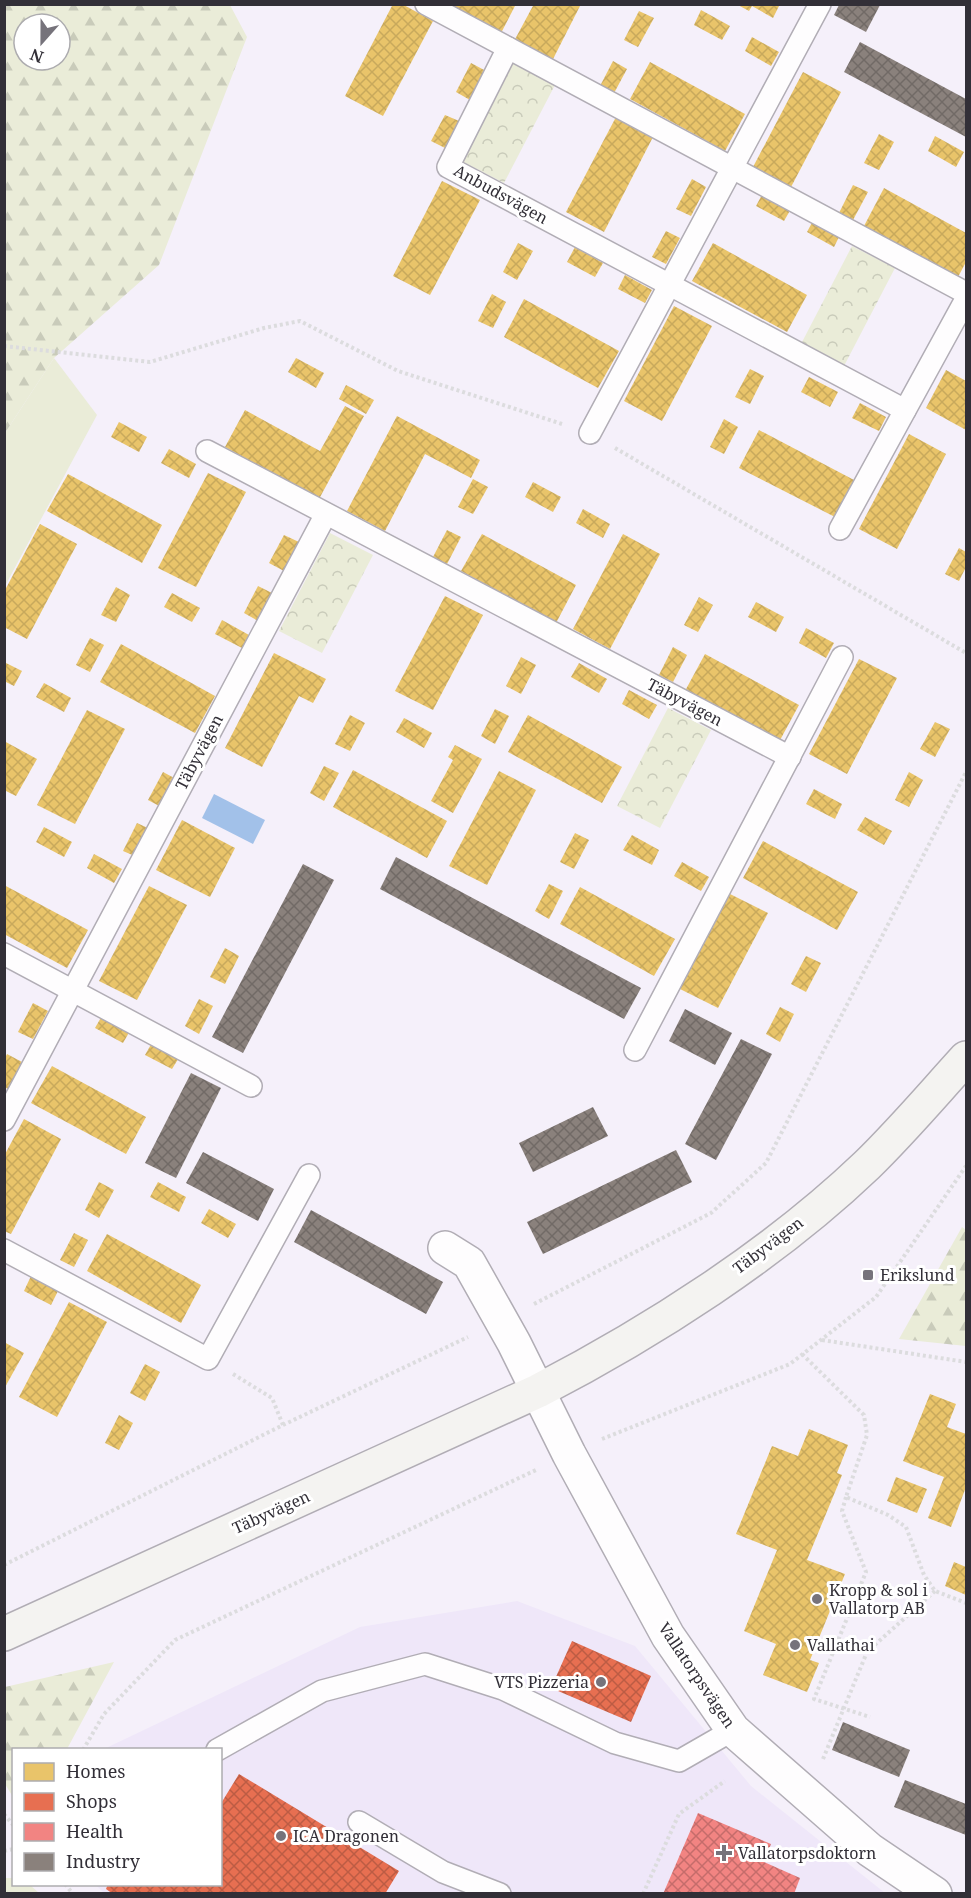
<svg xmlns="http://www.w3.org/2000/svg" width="971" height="1898" font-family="'Noto Serif',serif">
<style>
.built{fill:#efe7f9}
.grass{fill:#eaecd8}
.forest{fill:url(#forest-firs);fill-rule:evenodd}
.park{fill:url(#park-crowns)}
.water{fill:#a2c1e9}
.homes{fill:url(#homes-cross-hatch)}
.shops{fill:url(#shops-cross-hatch)}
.health{fill:url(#health-cross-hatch)}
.industry{fill:url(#industry-cross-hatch)}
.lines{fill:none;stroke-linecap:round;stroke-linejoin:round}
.service-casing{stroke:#b1adb5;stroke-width:24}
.minor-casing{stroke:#b1adb5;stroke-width:36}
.secondary-casing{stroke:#b1adb5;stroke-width:36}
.path{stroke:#dcdcde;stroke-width:4;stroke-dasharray:3 3;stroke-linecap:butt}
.service{stroke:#fefdfe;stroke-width:21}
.minor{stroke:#fefdfe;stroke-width:33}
.secondary{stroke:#f4f3f1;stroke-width:33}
.poi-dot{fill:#76737b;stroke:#fff;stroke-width:2}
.labels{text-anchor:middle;stroke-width:6;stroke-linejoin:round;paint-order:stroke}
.street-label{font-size:16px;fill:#322f37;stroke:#fff}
.poi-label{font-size:16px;fill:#322f37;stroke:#fff;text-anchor:start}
</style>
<defs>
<pattern id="forest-firs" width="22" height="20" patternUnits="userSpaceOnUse" patternTransform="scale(1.5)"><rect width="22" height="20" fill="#eaecd8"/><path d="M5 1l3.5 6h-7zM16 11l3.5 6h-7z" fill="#c9cbba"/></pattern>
<pattern id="park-crowns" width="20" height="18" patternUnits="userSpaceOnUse" patternTransform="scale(1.5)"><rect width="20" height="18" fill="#eaecd8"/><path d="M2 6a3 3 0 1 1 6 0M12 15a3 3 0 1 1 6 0" fill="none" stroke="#c9cbba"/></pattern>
<pattern id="homes-cross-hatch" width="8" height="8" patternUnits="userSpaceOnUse" patternTransform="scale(1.5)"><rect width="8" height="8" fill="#e9c46a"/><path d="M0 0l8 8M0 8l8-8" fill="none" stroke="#c8a95c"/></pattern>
<pattern id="shops-cross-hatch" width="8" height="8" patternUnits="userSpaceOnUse" patternTransform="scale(1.5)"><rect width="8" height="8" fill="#e76f51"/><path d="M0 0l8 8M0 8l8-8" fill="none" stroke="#bc5c44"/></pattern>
<pattern id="health-cross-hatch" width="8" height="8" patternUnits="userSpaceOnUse" patternTransform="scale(1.5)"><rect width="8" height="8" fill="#f28482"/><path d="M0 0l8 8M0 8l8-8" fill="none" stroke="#c56c6b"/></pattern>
<pattern id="industry-cross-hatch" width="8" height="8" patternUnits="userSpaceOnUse" patternTransform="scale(1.5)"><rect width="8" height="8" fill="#8a817c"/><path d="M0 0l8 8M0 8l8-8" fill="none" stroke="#716a66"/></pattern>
</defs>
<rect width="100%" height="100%" fill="#f5f0fa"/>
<path class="built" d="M517,1601L635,1646L751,1786L885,1893L105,1894L96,1885L220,1884V1750L104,1749L360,1627Z"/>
<path class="grass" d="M54,358L97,415L5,586V433Z"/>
<g class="forest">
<path d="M5,4L230,5L247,37L159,265L54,358L5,433ZM24,24H60V60H24Z"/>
<path d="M962,1227L966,1230V1346L899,1339Z"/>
<path d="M114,1662L67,1749L14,1750L13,1797L5,1784V1687Z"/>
<path d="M5,1878H13L14,1884L30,1885L39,1893H5Z"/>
</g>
<g class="park">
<path d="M512,63L555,85L504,183L461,161Z"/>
<path d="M852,246L895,268L844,366L801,344Z"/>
<path d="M330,533L373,555L322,653L279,631Z"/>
<path d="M668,708L711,730L660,828L617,806Z"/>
</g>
<path class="water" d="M214,794L265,820L253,844L202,818Z"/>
<g class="homes">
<path d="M393,4H402L433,21L383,116L345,96Z"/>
<path d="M445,4H516L500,35Z"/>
<path d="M534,4H581L551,63L513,43Z"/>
<path d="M736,4H780L773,18L752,6L749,11Z"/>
<path d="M701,10L730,26L722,40L694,25Z"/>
<path d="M639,11L654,18L638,47L624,40Z"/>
<path d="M752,37L779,52L771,66L745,51Z"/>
<path d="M613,61L627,69L613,95L599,88Z"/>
<path d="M650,62L745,114L725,151L630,99Z"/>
<path d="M471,63L486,71L470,100L456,92Z"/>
<path d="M803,72L841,92L791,187L753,167Z"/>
<path d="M445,115L459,121L445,148L431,141Z"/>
<path d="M616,117L653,137L604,232L566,212Z"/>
<path d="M879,134L894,142L879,170L864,163Z"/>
<path d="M935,136L964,152L956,167L928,151Z"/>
<path d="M692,179L706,187L691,216L676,209Z"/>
<path d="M442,181L480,200L430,295L393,276Z"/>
<path d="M853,185L868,192L853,220L839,213Z"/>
<path d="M884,188L966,233V262L958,277L864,226Z"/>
<path d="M764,191L792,207L784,221L756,206Z"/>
<path d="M814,219L841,233L834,247L807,232Z"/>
<path d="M666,231L680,238L666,264L652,257Z"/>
<path d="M518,243L533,251L517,280L503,272Z"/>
<path d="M713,243L807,295L787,332L692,281Z"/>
<path d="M575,247L603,263L595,277L567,262Z"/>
<path d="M625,275L652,290L645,303L618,289Z"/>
<path d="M492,294L506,302L493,328L478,321Z"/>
<path d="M524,299L619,351L598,388L504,337Z"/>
<path d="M674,306L712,326L662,421L624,401Z"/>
<path d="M296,358L324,373L316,388L288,372Z"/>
<path d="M750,369L764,376L750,404L735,397Z"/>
<path d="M946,370L966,381V430L926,408Z"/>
<path d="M809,377L838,392L830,407L801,392Z"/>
<path d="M346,385L374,400L366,414L339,399Z"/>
<path d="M860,403L886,417L879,431L852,418Z"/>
<path d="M345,406L364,416L319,499L225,447L245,410L320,451Z"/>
<path d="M397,416L480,460L471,478L425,454L385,531L347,511Z"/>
<path d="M724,419L738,427L724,454L710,447Z"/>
<path d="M119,422L147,437L139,452L111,437Z"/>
<path d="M759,430L854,480L835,517L739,468Z"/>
<path d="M909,434L946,454L897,549L859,529Z"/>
<path d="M169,449L196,464L189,478L161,463Z"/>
<path d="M208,473L246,492L196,587L158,568Z"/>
<path d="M68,474L162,525L142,563L47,511Z"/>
<path d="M473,479L488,487L473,514L458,507Z"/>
<path d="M533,482L561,497L553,512L525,497Z"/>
<path d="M583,509L610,524L603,538L576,523Z"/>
<path d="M40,524L77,544L27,639L4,627V592Z"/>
<path d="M447,530L461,537L447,564L433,557Z"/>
<path d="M482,534L576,585L556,623L461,571Z"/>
<path d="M623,534L660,554L610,649L573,629Z"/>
<path d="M284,535L299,542L284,571L269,563Z"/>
<path d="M959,548L966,552V567L959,581L945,574Z"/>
<path d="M258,586L272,593L258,621L244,613Z"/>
<path d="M116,587L130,595L116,622L101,615Z"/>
<path d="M172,593L200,608L192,622L164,607Z"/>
<path d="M445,596L483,615L433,710L395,691Z"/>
<path d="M699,597L713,605L698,632L684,625Z"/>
<path d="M756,602L784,617L776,632L748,617Z"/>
<path d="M222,620L249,635L242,648L215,634Z"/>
<path d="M806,628L834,643L826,658L799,643Z"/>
<path d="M90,638L104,645L90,672L76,665Z"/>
<path d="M121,644L215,696L195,733L100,682Z"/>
<path d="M673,647L687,655L673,682L659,675Z"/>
<path d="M274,653L326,679L313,703L299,696L262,767L225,748Z"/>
<path d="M705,654L799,705L779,742L685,691Z"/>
<path d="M521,657L536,665L521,694L506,686Z"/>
<path d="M859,659L897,678L847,774L809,754Z"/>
<path d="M4,662L22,671L14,686L4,681Z"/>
<path d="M579,663L607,679L599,693L571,677Z"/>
<path d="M44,683L71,698L64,712L36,697Z"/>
<path d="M629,690L657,705L649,719L622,704Z"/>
<path d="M495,709L509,716L495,744L481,736Z"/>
<path d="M87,710L125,729L75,824L37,805Z"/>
<path d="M350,715L365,723L350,751L335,744Z"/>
<path d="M528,715L622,767L602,803L508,752Z"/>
<path d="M404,718L432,733L424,748L396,732Z"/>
<path d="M935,722L950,729L935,757L920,749Z"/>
<path d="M4,741L37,759L16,796L4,790Z"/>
<path d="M455,745L482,759L453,813L431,801L453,760L448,757Z"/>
<path d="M324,766L339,773L324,801L310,793Z"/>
<path d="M353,770L447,821L427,858L333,807Z"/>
<path d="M499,771L536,790L487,885L449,866Z"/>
<path d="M163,772L178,780L163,808L148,800Z"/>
<path d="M909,772L923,780L909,807L895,800Z"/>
<path d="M814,789L842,804L835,819L806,804Z"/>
<path d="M865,817L892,831L884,845L857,830Z"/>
<path d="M182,820L235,848L210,897L156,870Z"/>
<path d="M137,823L152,830L137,857L123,851Z"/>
<path d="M44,827L72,842L64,857L36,842Z"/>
<path d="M575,833L589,840L574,869L560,862Z"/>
<path d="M632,835L659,850L652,865L623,850Z"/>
<path d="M763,841L858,892L837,930L743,878Z"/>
<path d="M94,854L122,869L114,883L87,868Z"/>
<path d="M682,862L709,877L701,891L674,876Z"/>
<path d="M549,884L563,891L549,919L535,911Z"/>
<path d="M4,885L88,930L67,968L4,934Z"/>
<path d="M149,886L187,905L137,1000L99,981Z"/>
<path d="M580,887L675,939L654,976L560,924Z"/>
<path d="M730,894L768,913L718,1008L680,989Z"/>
<path d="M225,948L239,956L225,984L210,977Z"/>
<path d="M806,956L821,963L806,992L791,984Z"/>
<path d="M199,999L213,1006L199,1034L185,1026Z"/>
<path d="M33,1003L48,1011L33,1039L18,1032Z"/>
<path d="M780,1007L794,1014L780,1042L766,1034Z"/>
<path d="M103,1014L131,1029L123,1043L95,1028Z"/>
<path d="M153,1041L180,1056L172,1069L145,1055Z"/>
<path d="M7,1054L22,1062L8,1089L4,1087V1060Z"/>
<path d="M52,1066L146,1117L126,1154L31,1103Z"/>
<path d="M24,1119L61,1139L11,1234L4,1231V1156Z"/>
<path d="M99,1182L114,1190L99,1218L85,1210Z"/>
<path d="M158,1182L186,1197L179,1212L150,1197Z"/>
<path d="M209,1209L236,1224L228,1238L201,1223Z"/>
<path d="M74,1233L88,1240L74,1267L60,1260Z"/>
<path d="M107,1234L201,1285L181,1323L87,1271Z"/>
<path d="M31,1276L58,1291L51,1305L24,1291Z"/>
<path d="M69,1302L107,1322L57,1417L19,1397Z"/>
<path d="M4,1342L24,1353L4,1389Z"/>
<path d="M145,1364L160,1372L145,1401L130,1393Z"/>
<path d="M930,1394L956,1404L947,1427L966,1434V1487L951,1527L928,1518L944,1477L903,1461Z"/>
<path d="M119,1415L133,1423L119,1450L105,1443Z"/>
<path d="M809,1429L848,1445L837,1473L842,1475L807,1560L845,1574L810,1660L819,1663L807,1692L763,1675L776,1644L744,1631L777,1550L736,1534L772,1446L798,1456Z"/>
<path d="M896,1477L927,1489L917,1513L887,1501Z"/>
<path d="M954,1562L966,1567V1595L945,1586Z"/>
</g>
<g class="shops">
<path d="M572,1641L651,1676L631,1722L551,1688Z"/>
<path d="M239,1774L399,1871L385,1894H113L106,1889L108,1884H220V1805Z"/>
</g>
<path class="health" d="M698,1813L771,1844L764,1862L800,1878L794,1894H663Z"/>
<g class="industry">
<path d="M839,5H880L866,32L834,15Z"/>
<path d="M860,42L966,99V137L844,72Z"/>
<path d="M396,857L641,988L624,1019L380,889Z"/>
<path d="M303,864L334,880L243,1053L212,1037Z"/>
<path d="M685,1009L732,1033L715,1065L669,1041Z"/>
<path d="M741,1039L772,1054L716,1160L685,1144Z"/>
<path d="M191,1073L221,1088L176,1178L145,1163Z"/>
<path d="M593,1107L608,1136L533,1172L519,1143Z"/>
<path d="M676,1150L692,1182L543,1254L527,1222Z"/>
<path d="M203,1152L274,1189L258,1221L186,1183Z"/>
<path d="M311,1210L443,1282L426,1314L294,1242Z"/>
<path d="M843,1722L910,1750L899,1777L832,1750Z"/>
<path d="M905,1780L966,1804V1835L894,1807Z"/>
</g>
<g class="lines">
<g class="service-casing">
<g id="service">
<path d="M426,4L966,293"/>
<path d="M508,48L448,167L905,410"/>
<path d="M590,433L820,4"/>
<path d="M207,451L790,757"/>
<path d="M840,529L966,299"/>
<path d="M4,954L251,1086"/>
<path d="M635,1050L842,657"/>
<path d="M4,1120L326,514"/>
<path d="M4,1250L208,1359L309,1175"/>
<path d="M217,1750L322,1691L425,1664L503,1689L615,1743L679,1761L733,1730"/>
<path d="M359,1822L443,1872L500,1894"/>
</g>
</g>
<g class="minor-casing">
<path id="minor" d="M445,1248L469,1263L514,1343L569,1454L668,1636L733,1730L870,1850L935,1894"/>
</g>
<g class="secondary-casing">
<path id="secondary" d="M4,1634L538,1391C652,1332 774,1254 867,1165C902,1131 934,1093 966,1058"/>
</g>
<g class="path">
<path d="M4,346L150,362L264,328L300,321L398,371L562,424"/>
<path d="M615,448L966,653"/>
<path d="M534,1304L711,1213L766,1163L966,772"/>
<path d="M822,1340L966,1362"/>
<path d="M802,1354L864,1415L867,1435L846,1497L888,1515L906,1527L924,1575L935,1591L966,1603"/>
<path d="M233,1374L272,1398L283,1425"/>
<path d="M602,1439L790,1364L876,1297L966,1166"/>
<path d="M846,1497L842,1511L866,1572L814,1699L870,1717"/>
<path d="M4,1565L283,1425L468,1337"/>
<path d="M83,1750L104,1714L175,1640L536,1470"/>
<path d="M823,1759L867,1652L935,1591"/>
<path d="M4,1814L14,1826"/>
<path d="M4,1851L14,1849"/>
<path d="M65,1884L73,1894"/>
<path d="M643,1894L679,1814L725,1781"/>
</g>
<use href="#service" class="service"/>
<use href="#minor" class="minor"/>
<use href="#secondary" class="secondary"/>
</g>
<g class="poi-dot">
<rect x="862" y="1269" width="12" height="12" rx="3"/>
<circle cx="817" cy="1599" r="6"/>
<circle cx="795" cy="1645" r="6"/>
<circle cx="601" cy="1682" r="6"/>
<circle cx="281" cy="1836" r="6"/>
<path d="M721 1844h6v6h6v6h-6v6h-6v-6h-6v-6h6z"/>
</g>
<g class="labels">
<g class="street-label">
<text transform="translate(501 194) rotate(29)" y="6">Anbudsvägen</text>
<text transform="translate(685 702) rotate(28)" y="6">Täbyvägen</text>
<text transform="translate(199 752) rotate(-62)" y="6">Täbyvägen</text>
<text transform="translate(768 1245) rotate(-37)" y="6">Täbyvägen</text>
<text transform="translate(271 1512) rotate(-24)" y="6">Täbyvägen</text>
<text transform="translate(697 1675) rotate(56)" y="6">Vallatorpsvägen</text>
</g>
<g class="poi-label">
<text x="880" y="1281">Erikslund</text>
<text x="829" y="1596">Kropp &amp; sol i<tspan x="829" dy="18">Vallatorp AB</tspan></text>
<text x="807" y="1651">Vallathai</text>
<text x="589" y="1688" text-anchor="end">VTS Pizzeria</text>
<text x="293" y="1842">ICA Dragonen</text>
<text x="738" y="1859">Vallatorpsdoktorn</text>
</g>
</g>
<rect width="971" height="1898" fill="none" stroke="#322f37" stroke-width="12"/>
<rect x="12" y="1748" width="210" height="138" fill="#ffffff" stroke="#adacaf" stroke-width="1.5"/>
<rect x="24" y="1763" width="30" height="18" fill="#e9c46a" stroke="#adacaf" stroke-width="1.5"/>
<text x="66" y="1778" font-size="18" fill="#322f37">Homes</text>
<rect x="24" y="1793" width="30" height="18" fill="#e76f51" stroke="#adacaf" stroke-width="1.5"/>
<text x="66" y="1808" font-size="18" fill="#322f37">Shops</text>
<rect x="24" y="1823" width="30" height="18" fill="#f28482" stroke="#adacaf" stroke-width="1.5"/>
<text x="66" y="1838" font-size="18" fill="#322f37">Health</text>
<rect x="24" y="1853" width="30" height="18" fill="#8a817c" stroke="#adacaf" stroke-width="1.5"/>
<text x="66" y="1868" font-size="18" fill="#322f37">Industry</text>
<g transform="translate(42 42) rotate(201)"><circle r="28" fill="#ffffff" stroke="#adacaf" stroke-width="1.5"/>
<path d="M0-4.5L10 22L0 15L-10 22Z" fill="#76737b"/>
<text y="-9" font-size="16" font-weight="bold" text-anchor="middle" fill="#322f37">N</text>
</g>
</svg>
